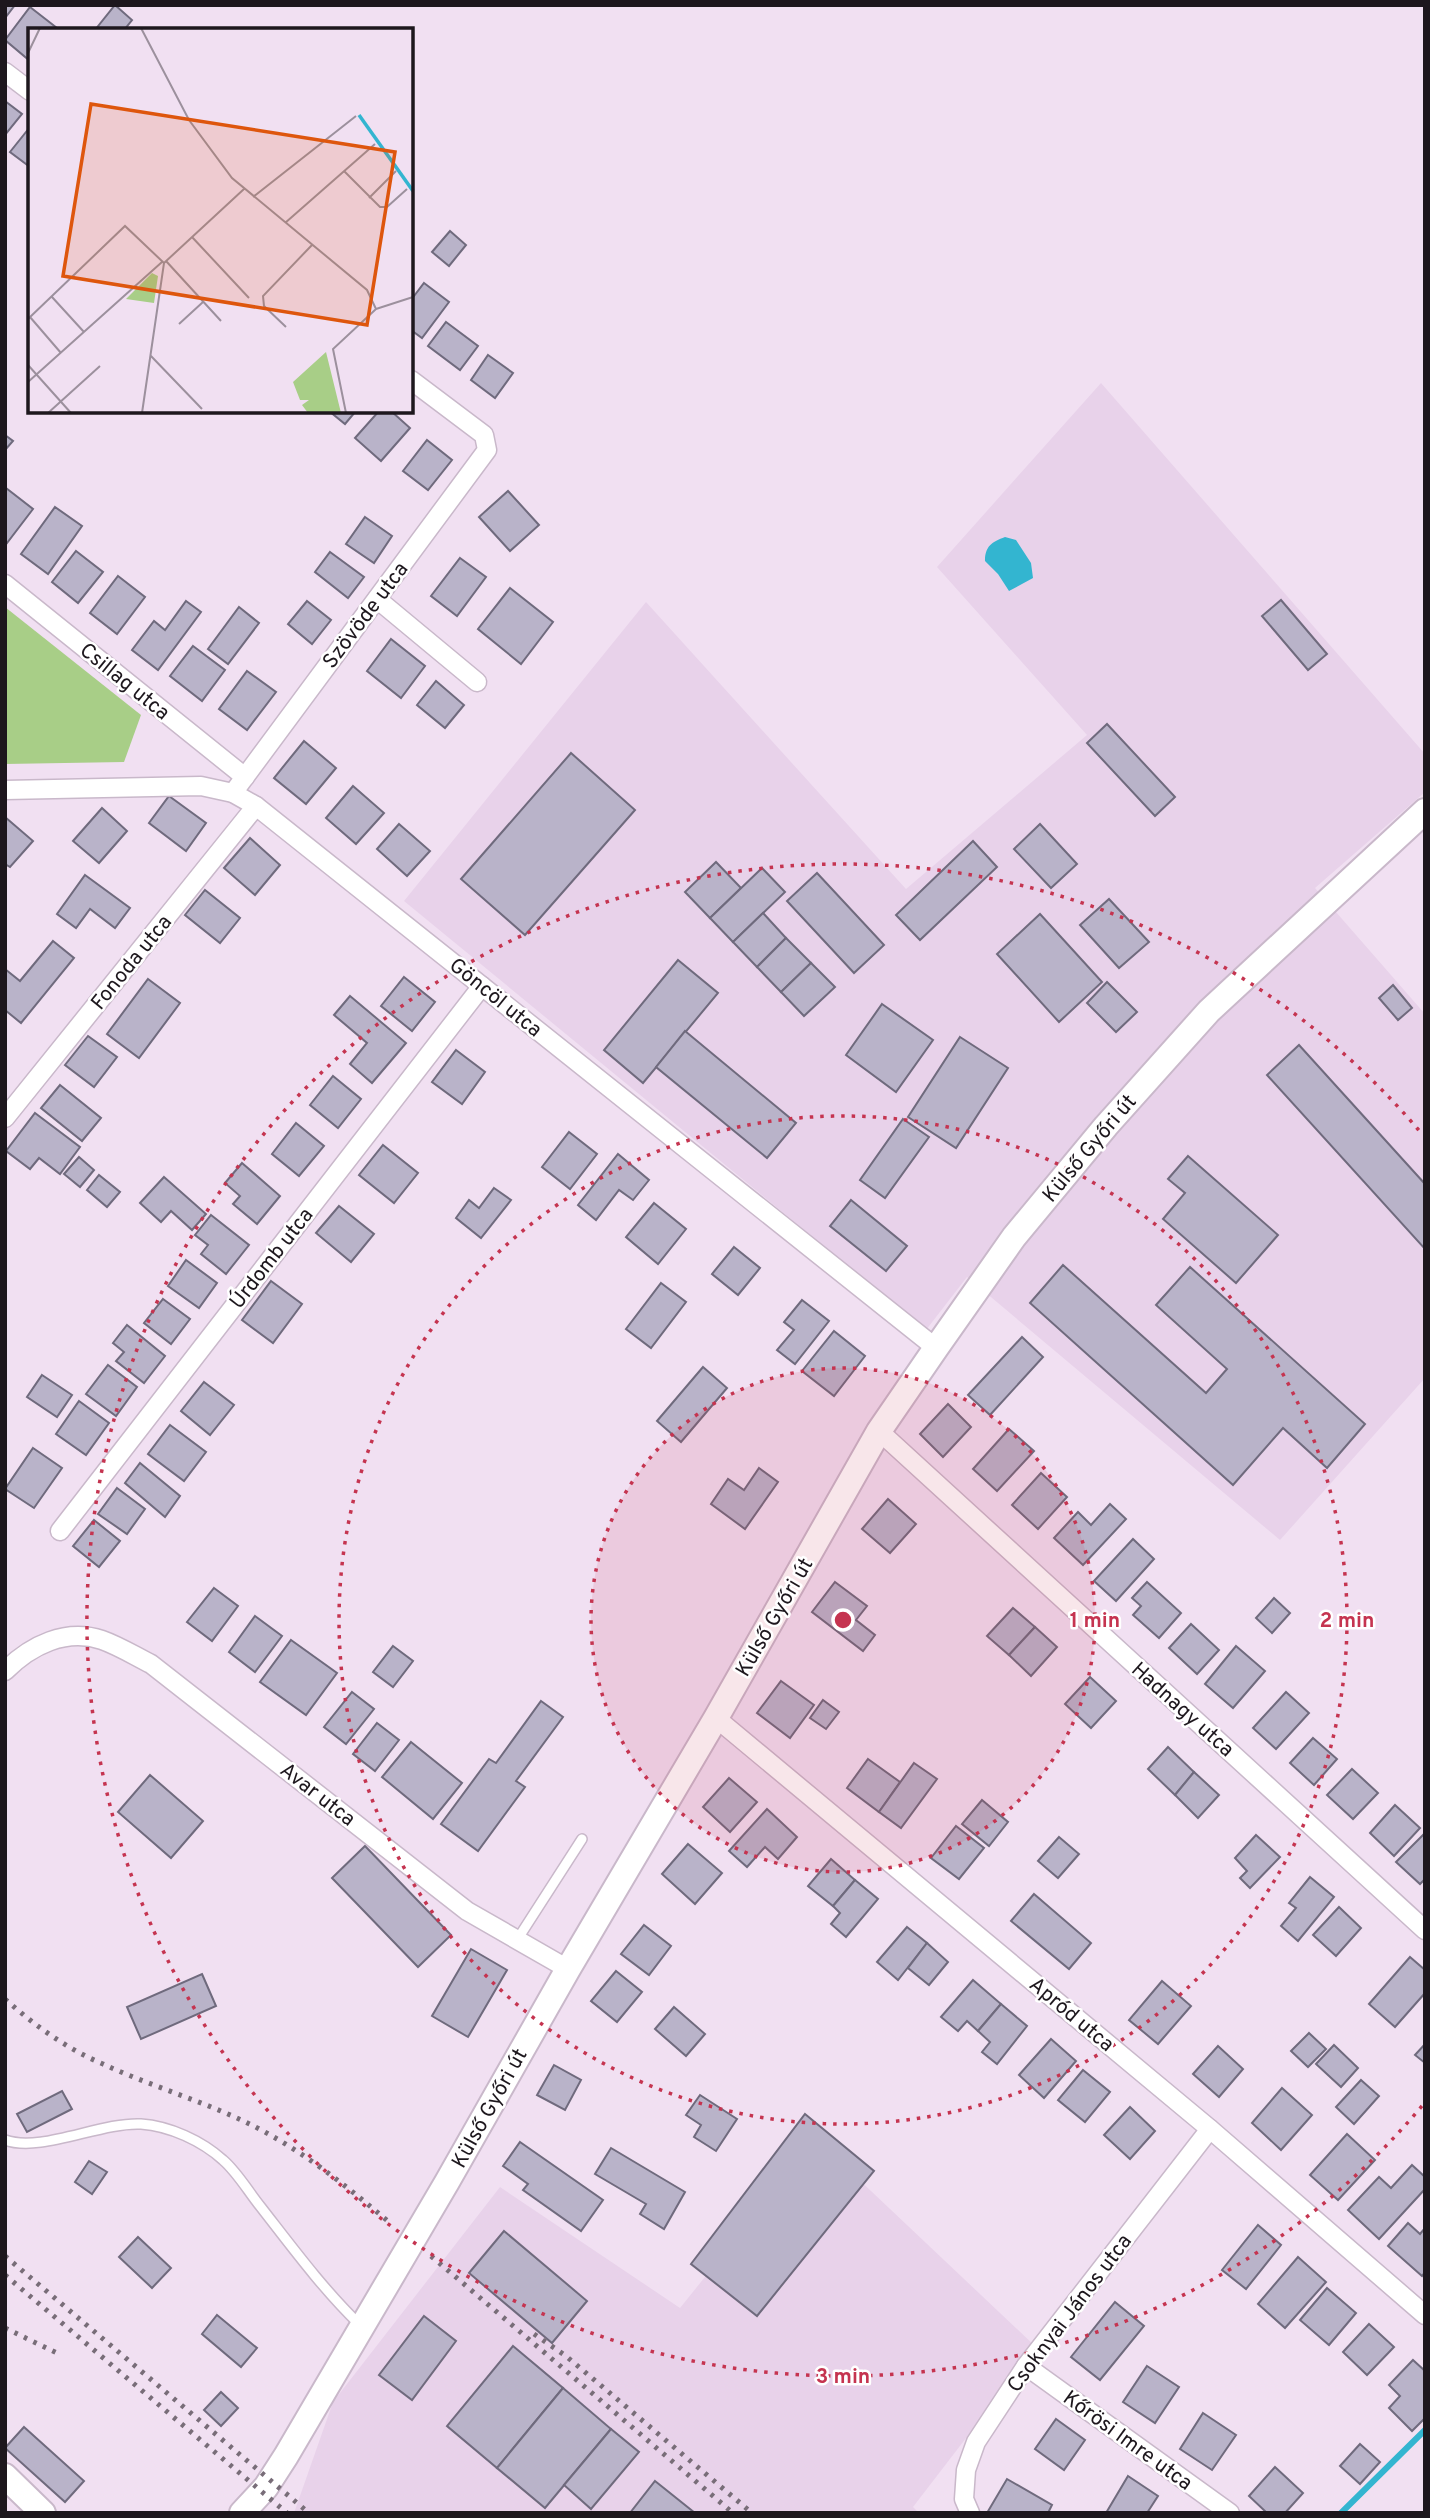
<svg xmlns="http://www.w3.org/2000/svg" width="1430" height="2518" font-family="Overpass,sans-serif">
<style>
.built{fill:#e8d2ea}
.green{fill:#a8ce87}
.water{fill:#33b5d0}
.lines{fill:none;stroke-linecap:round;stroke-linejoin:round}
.stream{stroke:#33b5d0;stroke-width:6}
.building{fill:#b9b3c9;stroke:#6f6a7d;stroke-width:2}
.lane-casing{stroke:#c9b8ca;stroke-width:12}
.street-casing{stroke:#c9b8ca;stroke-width:21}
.secondary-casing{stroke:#c9b8ca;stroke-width:28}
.lane{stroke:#fff;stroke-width:9}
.street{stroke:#fff;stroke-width:18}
.secondary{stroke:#fff;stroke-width:24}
.rail{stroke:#786d78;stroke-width:5;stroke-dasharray:3.5 7;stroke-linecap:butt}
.ring{fill:none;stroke:#c53450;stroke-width:3.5;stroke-dasharray:3.5 7}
.labels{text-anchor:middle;stroke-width:5;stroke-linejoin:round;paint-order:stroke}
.street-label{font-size:21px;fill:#1d171d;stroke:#fff}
.inset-river{fill:none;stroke:#33b5d0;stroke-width:3.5}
.inset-road{fill:none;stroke:#9c909d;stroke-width:2}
.view{fill:#de560d;fill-opacity:0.15;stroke:#de560d;stroke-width:3.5}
.inset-edge{fill:none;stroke:#1d171d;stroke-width:3.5}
.centre{fill:#c53450;stroke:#fff;stroke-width:3.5}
.ring-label{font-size:21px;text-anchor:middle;font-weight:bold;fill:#c53450;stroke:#fff;stroke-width:5;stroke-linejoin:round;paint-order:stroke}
</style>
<rect width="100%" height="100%" fill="#f1e0f2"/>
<g class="built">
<path d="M1101,383L1425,754V792L1315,888L1425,1014V1378L1280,1540L967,1277L926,1330L404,901L646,602L906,889L1087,735L937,567Z"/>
<path d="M816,2139L1036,2347L913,2507L919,2513H294L333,2402L500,2187L680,2308Z"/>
</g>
<path class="green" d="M5,607L141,715L124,762L5,764Z"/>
<path class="water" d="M1005,537L1016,540L1031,563L1033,578L1009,591L998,574L985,561C985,546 992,542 1005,537Z"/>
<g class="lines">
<path class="stream" d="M1341,2513L1425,2430"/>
</g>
<g class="building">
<path d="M5,5H15L5,18Z"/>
<path d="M115,5L132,20L124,30H95Z"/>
<path d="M30,7L57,28L56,30H30V61L5,40Z"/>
<path d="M5,101L22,114L5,135Z"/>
<path d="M30,127V167L10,152Z"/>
<path d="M450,231L466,245L449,266L432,252Z"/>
<path d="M424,283L449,302L422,338L411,330V300Z"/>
<path d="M446,322L478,346L460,370L428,346Z"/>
<path d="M488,355L513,373L495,398L471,380Z"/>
<path d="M329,411H356L345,424Z"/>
<path d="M379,411H391L410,428L381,461L355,438Z"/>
<path d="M5,435L13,441L5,450Z"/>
<path d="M427,440L452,460L428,490L403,471Z"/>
<path d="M6,488L33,509L7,543L5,541Z"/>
<path d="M508,491L539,525L510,551L479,517Z"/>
<path d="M55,507L82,526L48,574L21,554Z"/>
<path d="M365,517L392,536L374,563L346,544Z"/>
<path d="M76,551L103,572L78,603L52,582Z"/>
<path d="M330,552L364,577L348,598L315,572Z"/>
<path d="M460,558L486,577L457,616L431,596Z"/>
<path d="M118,576L145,597L117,634L90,613Z"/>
<path d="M510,588L553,622L521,664L478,629Z"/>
<path d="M1281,600L1327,654L1308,670L1262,616Z"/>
<path d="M186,601L201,612L158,670L132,650L154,621L165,630Z"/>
<path d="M307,601L331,620L312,644L288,624Z"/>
<path d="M239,607L259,623L228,664L208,649Z"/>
<path d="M391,639L425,666L401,698L367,671Z"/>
<path d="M193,646L225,670L202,701L170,676Z"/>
<path d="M247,671L276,692L247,730L219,709Z"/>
<path d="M436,681L464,705L445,728L417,705Z"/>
<path d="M1107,724L1175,797L1155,816L1087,743Z"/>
<path d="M304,741L336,768L306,804L274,778Z"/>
<path d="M571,753L635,810L525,935L461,879Z"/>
<path d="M353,786L384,813L356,844L326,818Z"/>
<path d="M169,796L206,823L186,851L149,823Z"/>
<path d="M102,808L127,831L99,863L73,841Z"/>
<path d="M5,817L33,841L10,867L5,864Z"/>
<path d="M399,824L430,851L407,876L377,849Z"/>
<path d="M1040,824L1077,864L1051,888L1014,849Z"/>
<path d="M250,838L280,865L255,895L224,868Z"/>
<path d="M973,841L997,867L920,940L896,915Z"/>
<path d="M716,862L741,888L710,918L685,892Z"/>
<path d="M762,868L785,892L733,942L710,918Z"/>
<path d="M817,873L884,945L854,973L787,901Z"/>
<path d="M85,875L130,908L115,928L90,909L76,928L57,914Z"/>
<path d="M205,890L240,918L220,943L185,915Z"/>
<path d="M1109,899L1149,942L1119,968L1080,925Z"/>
<path d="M763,913L786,938L757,967L733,942Z"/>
<path d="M1040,914L1102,982L1059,1022L997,954Z"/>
<path d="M786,938L811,963L781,992L757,967Z"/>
<path d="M53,941L74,958L21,1023L5,1010V969L20,981Z"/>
<path d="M678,960L718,993L643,1083L604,1050Z"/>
<path d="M811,963L835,987L804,1016L781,992Z"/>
<path d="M404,977L435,1002L412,1031L381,1006Z"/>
<path d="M148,979L180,1003L139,1058L107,1034Z"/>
<path d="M1107,982L1137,1012L1116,1032L1087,1003Z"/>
<path d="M1393,985L1412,1008L1398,1020L1379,998Z"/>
<path d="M350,996L406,1043L372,1083L350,1064L367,1043L334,1015Z"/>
<path d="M882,1004L933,1040L896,1092L846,1055Z"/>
<path d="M685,1031L796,1123L767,1158L656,1067Z"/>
<path d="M88,1036L117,1057L94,1087L65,1065Z"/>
<path d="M960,1037L1008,1068L956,1148L908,1117Z"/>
<path d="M1299,1045L1425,1184V1249L1267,1075Z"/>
<path d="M456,1050L485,1072L462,1104L432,1082Z"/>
<path d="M333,1076L361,1099L338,1128L310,1105Z"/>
<path d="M60,1085L101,1118L82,1141L41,1108Z"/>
<path d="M35,1113L80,1147L60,1174L39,1158L30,1169L6,1151Z"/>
<path d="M903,1119L929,1137L885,1198L860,1180Z"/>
<path d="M296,1123L324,1146L299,1176L272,1154Z"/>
<path d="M569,1132L597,1154L570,1189L542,1167Z"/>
<path d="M383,1145L418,1173L394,1203L359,1175Z"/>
<path d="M618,1154L649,1180L633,1200L619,1190L596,1220L578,1205Z"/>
<path d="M1188,1156L1278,1235L1236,1283L1163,1219L1185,1193L1168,1179Z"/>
<path d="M79,1157L94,1170L80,1187L64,1174Z"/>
<path d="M242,1163L280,1196L257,1224L233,1204L240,1196L225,1183Z"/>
<path d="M99,1175L120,1192L107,1207L87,1190Z"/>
<path d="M164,1177L206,1214L192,1230L171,1211L161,1222L140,1203Z"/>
<path d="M494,1188L511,1200L481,1238L456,1218L469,1200L479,1208Z"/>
<path d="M851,1200L907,1246L886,1271L830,1226Z"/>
<path d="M654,1203L686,1229L658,1264L626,1237Z"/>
<path d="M339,1206L374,1234L351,1262L316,1233Z"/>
<path d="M211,1215L249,1245L226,1274L201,1254L208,1245L195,1235Z"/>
<path d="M734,1247L760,1268L738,1295L712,1274Z"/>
<path d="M186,1260L217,1283L199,1308L168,1286Z"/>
<path d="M1063,1265L1206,1393L1227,1369L1156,1305L1190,1267L1365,1424L1327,1468L1283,1428L1233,1485L1030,1303Z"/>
<path d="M271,1281L302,1304L273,1343L242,1320Z"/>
<path d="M661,1283L686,1302L651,1348L626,1329Z"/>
<path d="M163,1299L190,1319L171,1344L144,1323Z"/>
<path d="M802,1300L829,1321L795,1364L777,1350L794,1330L784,1322Z"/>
<path d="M127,1325L165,1356L144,1383L116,1361L124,1352L113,1343Z"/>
<path d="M834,1331L865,1356L834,1396L802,1371Z"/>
<path d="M1022,1337L1043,1357L990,1415L968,1395Z"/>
<path d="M108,1365L137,1387L116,1416L86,1394Z"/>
<path d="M703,1367L727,1388L681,1442L657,1421Z"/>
<path d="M42,1375L72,1395L57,1417L27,1397Z"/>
<path d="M204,1382L234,1405L210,1435L181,1411Z"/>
<path d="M79,1401L109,1423L86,1455L56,1434Z"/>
<path d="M948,1404L971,1427L943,1457L920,1434Z"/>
<path d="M170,1425L206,1452L184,1481L148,1454Z"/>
<path d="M1009,1429L1034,1451L997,1491L973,1469Z"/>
<path d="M33,1448L62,1468L34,1508L5,1489Z"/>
<path d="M140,1463L180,1496L165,1517L125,1483Z"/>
<path d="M759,1468L778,1482L745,1529L711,1504L728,1479L744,1490Z"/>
<path d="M1041,1473L1067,1497L1038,1529L1012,1505Z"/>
<path d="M117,1488L145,1509L127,1534L98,1514Z"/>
<path d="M888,1499L916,1524L890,1553L862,1529Z"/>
<path d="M1110,1504L1126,1519L1083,1565L1054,1538L1078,1512L1091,1525Z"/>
<path d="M94,1520L120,1541L99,1567L73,1546Z"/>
<path d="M1133,1539L1154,1559L1116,1601L1094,1581Z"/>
<path d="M835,1582L867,1606L856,1620L875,1635L863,1651L812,1612Z"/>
<path d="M1147,1582L1181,1613L1159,1638L1133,1615L1141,1606L1132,1598Z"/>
<path d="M214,1588L238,1606L212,1641L187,1622Z"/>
<path d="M1274,1598L1290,1613L1272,1633L1256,1618Z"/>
<path d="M1013,1608L1035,1627L1009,1655L987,1636Z"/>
<path d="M255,1616L282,1636L255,1672L229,1652Z"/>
<path d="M1191,1624L1219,1650L1197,1674L1169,1648Z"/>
<path d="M1035,1627L1057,1647L1031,1676L1009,1655Z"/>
<path d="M291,1640L337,1673L306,1715L260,1682Z"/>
<path d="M393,1646L413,1661L393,1687L373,1672Z"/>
<path d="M1236,1646L1265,1671L1233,1708L1205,1684Z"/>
<path d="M1090,1677L1116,1701L1091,1728L1065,1704Z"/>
<path d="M781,1681L814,1705L790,1738L757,1713Z"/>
<path d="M352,1692L374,1709L346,1744L324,1727Z"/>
<path d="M1286,1692L1309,1713L1276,1749L1253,1728Z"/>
<path d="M823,1700L839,1712L826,1729L810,1718Z"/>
<path d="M541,1701L563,1717L516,1781L525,1787L478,1851L441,1824L489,1759L496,1763Z"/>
<path d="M377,1723L399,1740L375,1771L353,1754Z"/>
<path d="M1313,1738L1337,1759L1314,1785L1290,1763Z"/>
<path d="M411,1742L462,1783L433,1819L382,1777Z"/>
<path d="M1168,1747L1194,1772L1175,1795L1148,1769Z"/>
<path d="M868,1759L900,1782L879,1812L847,1788Z"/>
<path d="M914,1763L937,1779L901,1828L879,1812Z"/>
<path d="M1352,1769L1378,1793L1353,1819L1327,1795Z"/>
<path d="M1194,1772L1219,1795L1198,1818L1175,1795Z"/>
<path d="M150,1775L203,1821L171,1858L118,1812Z"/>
<path d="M729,1778L757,1802L730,1832L703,1807Z"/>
<path d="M982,1800L1008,1822L989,1846L962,1824Z"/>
<path d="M1395,1805L1420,1828L1394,1856L1370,1833Z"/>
<path d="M767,1809L797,1837L778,1859L765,1847L747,1867L729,1851Z"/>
<path d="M956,1826L984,1848L959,1879L931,1858Z"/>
<path d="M1425,1833V1879L1420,1884L1396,1862Z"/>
<path d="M1256,1835L1280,1857L1250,1888L1240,1878L1247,1871L1235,1858Z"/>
<path d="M1059,1837L1079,1854L1058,1878L1038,1861Z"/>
<path d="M688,1844L722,1873L695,1904L662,1874Z"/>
<path d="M365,1846L451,1935L418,1967L332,1878Z"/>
<path d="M831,1859L855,1880L833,1906L808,1886Z"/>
<path d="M1310,1877L1334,1897L1298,1941L1281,1926L1296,1908L1289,1903Z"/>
<path d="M855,1880L878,1899L846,1937L831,1924L840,1913L833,1906Z"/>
<path d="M1034,1894L1091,1943L1069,1969L1011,1921Z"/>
<path d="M1339,1907L1361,1928L1336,1956L1313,1935Z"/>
<path d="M644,1925L671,1946L649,1975L621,1954Z"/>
<path d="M907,1927L927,1943L898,1980L877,1962Z"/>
<path d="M927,1943L948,1962L929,1985L908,1968Z"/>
<path d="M471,1949L507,1970L468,2037L432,2016Z"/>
<path d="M1410,1957L1425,1970V1993L1395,2027L1369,2004Z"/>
<path d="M616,1971L642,1992L617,2022L591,2001Z"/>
<path d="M202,1974L216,2006L141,2039L127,2007Z"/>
<path d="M973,1980L1001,2004L978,2031L967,2021L958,2031L941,2017Z"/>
<path d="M1162,1981L1191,2006L1158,2044L1129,2020Z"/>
<path d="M1001,2004L1027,2026L997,2064L982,2052L990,2042L978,2031Z"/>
<path d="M674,2007L705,2034L686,2056L655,2029Z"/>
<path d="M1309,2033L1326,2049L1308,2067L1291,2051Z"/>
<path d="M1051,2039L1076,2061L1044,2098L1019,2075Z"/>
<path d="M1425,2044V2063L1415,2055Z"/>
<path d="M1334,2045L1358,2068L1341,2087L1316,2064Z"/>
<path d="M1218,2046L1243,2069L1219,2097L1193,2074Z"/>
<path d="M554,2065L581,2080L565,2110L537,2095Z"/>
<path d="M1083,2070L1110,2092L1085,2122L1058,2100Z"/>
<path d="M1361,2080L1379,2096L1354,2124L1336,2107Z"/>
<path d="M1282,2088L1312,2115L1281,2150L1252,2123Z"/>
<path d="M62,2091L72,2109L27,2132L17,2114Z"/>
<path d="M700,2095L737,2119L716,2151L694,2137L701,2125L686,2115Z"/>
<path d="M1130,2107L1155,2131L1130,2159L1104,2135Z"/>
<path d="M805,2114L874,2171L757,2316L691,2264Z"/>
<path d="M1347,2134L1375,2160L1338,2200L1310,2175Z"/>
<path d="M520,2142L603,2200L581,2231L523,2190L528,2184L503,2166Z"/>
<path d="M611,2148L685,2192L664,2229L640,2214L646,2204L595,2174Z"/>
<path d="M89,2161L107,2172L92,2194L75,2182Z"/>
<path d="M1412,2165L1425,2177V2189L1379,2239L1348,2210L1379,2177L1391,2188Z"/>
<path d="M1408,2223L1420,2234L1425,2228V2272L1422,2276L1388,2246Z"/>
<path d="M1258,2225L1281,2245L1246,2289L1222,2270Z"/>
<path d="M504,2231L587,2301L552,2343L469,2273Z"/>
<path d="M138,2237L171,2268L152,2288L119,2257Z"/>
<path d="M1298,2257L1326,2282L1285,2328L1258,2304Z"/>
<path d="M1327,2288L1356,2313L1329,2345L1300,2320Z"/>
<path d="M1115,2302L1144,2326L1100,2380L1071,2357Z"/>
<path d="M217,2315L257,2348L241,2367L202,2334Z"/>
<path d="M424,2316L456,2341L412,2400L379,2375Z"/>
<path d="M1369,2324L1394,2347L1367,2375L1343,2352Z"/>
<path d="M513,2346L563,2388L497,2468L447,2426Z"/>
<path d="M1413,2360L1425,2371V2418L1412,2431L1389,2408L1400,2396L1389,2385Z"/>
<path d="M1147,2366L1179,2387L1155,2423L1123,2402Z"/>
<path d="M563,2388L611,2429L545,2508L497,2468Z"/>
<path d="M221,2392L238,2408L221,2426L204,2410Z"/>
<path d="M1203,2413L1236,2435L1212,2470L1180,2449Z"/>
<path d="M1056,2419L1085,2440L1064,2470L1035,2449Z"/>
<path d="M24,2427L84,2481L65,2502L5,2448Z"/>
<path d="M611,2429L639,2452L591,2509L564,2485Z"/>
<path d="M1360,2444L1380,2462L1360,2484L1340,2466Z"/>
<path d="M1275,2467L1303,2493L1285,2513H1267L1249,2496Z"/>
<path d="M1128,2476L1158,2496L1147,2513H1106Z"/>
<path d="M1007,2479L1052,2505L1048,2513H987Z"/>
<path d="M655,2481L695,2513H630Z"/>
</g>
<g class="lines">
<g class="lane-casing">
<g id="lane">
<path d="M517,1940L582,1839"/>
<path d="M5,2140C41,2153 100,2122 141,2124C170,2126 202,2141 223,2160C237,2172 248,2191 260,2206C292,2247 322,2288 359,2324"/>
</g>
</g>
<g class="street-casing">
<g id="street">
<path d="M5,72L30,91"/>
<path d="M5,584L245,777"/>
<path d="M377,599L477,682"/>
<path d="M5,790L201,786L233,793L256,806L936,1348"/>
<path d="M233,793L487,450L484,435L411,380"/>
<path d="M5,1118L256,806"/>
<path d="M879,1431L1425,1930"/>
<path d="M60,1531L482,986"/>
<path d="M5,1671C31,1645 66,1628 102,1640C119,1646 135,1656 151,1664L467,1911L568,1969"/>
<path d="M716,1718L1210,2129L1425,2315"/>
<path d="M1026,2366L1230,2513"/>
<path d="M970,2513L964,2499L966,2470L976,2442L1026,2366L1210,2129"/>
</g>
</g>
<g class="secondary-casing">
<g id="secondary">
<path d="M5,2476L43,2513"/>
<path d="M242,2513L266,2487L286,2456L447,2182L568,1969L716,1718L879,1431L936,1348L1014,1237L1106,1126L1209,1011L1425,811"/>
</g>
</g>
<use href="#lane" class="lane"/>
<use href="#street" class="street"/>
<use href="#secondary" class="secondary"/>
<g class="rail">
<path d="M5,1999C34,2025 67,2049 103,2064C146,2084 193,2098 237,2118C294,2144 342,2182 390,2223"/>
<path d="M5,2256L309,2513"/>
<path d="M431,2256L733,2513"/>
<path d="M5,2275L287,2513"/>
<path d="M5,2328L59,2354"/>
<path d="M534,2334L566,2356L752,2513"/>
</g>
</g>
<circle cx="843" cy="1620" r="252" fill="#c53450" fill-opacity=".12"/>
<g class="ring">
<circle cx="843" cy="1620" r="252"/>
<circle cx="843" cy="1620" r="504"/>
<path d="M1422 2106A756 756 0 1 1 1422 1134"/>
</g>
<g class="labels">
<g class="street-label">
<text transform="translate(365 615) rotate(-53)" y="7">Szövöde utca</text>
<text transform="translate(125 681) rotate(39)" y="7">Csillag utca</text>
<text transform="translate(131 962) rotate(-51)" y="7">Fonoda utca</text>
<text transform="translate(496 997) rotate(39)" y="7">Göncöl utca</text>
<text transform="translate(1089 1148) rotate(-50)" y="7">Külső Győri út</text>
<text transform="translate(271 1258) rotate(-52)" y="7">Úrdomb utca</text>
<text transform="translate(774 1617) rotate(-60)" y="7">Külső Győri út</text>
<text transform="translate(1183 1709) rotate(42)" y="7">Hadnagy utca</text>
<text transform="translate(318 1794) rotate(38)" y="7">Avar utca</text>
<text transform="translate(1072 2014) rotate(40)" y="7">Apród utca</text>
<text transform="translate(489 2108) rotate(-61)" y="7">Külső Győri út</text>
<text transform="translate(1069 2313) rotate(-53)" y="7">Csoknyai János utca</text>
<text transform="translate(1128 2440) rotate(36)" y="7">Kőrösi Imre utca</text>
</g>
</g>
<g transform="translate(28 28)">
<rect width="385" height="385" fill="#f1e0f2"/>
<path d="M124,245L130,248L126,275L98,271ZM298,324L313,385H280L274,377L281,372H272L265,354Z" fill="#a8ce87"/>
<path class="inset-river" d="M331,87L385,163"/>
<path class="inset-road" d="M113,0L161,92L204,150L339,262L348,281L385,269M0,25L12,0M316,143L352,179H359L379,161M225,169L328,88M341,170L368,143M257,195L347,116M164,209L221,270M138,233L193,293M24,269L56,304M2,289L33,325M0,291L97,198L136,235M151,296L175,274M258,299L236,278L235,268L284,217M122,327L174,381M0,337L43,385M0,354L134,234M20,385L72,338M114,385L136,235L216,161M318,385L305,321L348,281"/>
<path class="view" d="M63,76L367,124L339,297L35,248Z"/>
<rect width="385" height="385" class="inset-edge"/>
</g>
<circle cx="843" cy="1620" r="10" class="centre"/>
<g class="ring-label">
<text x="1095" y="1627">1 min</text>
<text x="1347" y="1627">2 min</text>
<text x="843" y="2383">3 min</text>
</g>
<rect width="1430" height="2518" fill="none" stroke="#1d171d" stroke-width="14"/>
</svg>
